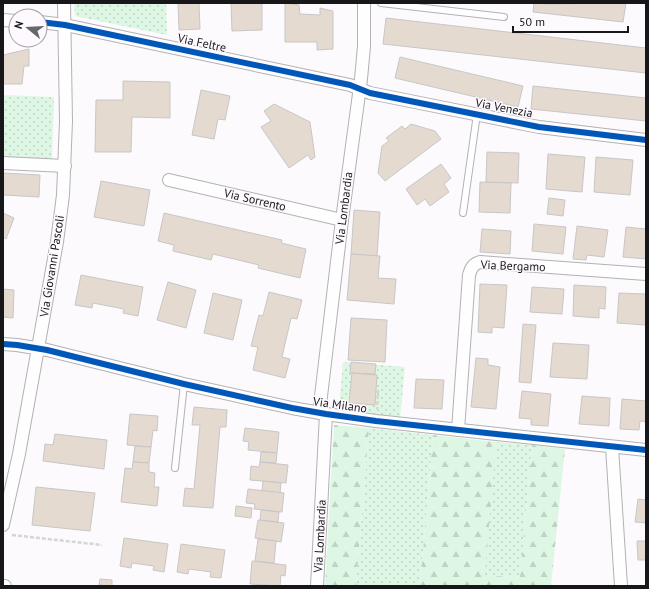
<svg xmlns="http://www.w3.org/2000/svg" width="649" height="589" font-family="'PT Sans',sans-serif">
<style>
.green{fill:url(#green-dots)}
.forest{fill:url(#forest-firs)}
.building{fill:#e4dad0;stroke:#c8c6c7}
.lines{fill:none;stroke-linecap:round;stroke-linejoin:round}
.lane-casing{stroke:#b2b1b3;stroke-width:8}
.street-casing{stroke:#b2b1b3;stroke-width:14}
.path{stroke:#d5d5d5;stroke-width:2.5;stroke-dasharray:4 2;stroke-linecap:butt}
.lane{stroke:#fffeff;stroke-width:6}
.street{stroke:#fffeff;stroke-width:12}
.cycleway-casing{stroke:#fdf9fe;stroke-width:8}
.cycleway{stroke:#0057b8;stroke-width:6}
.labels{text-anchor:middle;stroke-width:3;stroke-linejoin:round;paint-order:stroke}
.street-label{font-size:12px;fill:#171618;stroke:#fdf9fe}
</style>
<defs>
<pattern id="green-dots" width="8" height="8" patternUnits="userSpaceOnUse"><rect width="8" height="8" fill="#ddf7e4"/><path d="M2 2h.1M6 6h.1" fill="none" stroke="#bdd3c3" stroke-width="1.8" stroke-linecap="round"/></pattern>
<pattern id="forest-firs" width="22" height="20" patternUnits="userSpaceOnUse"><rect width="22" height="20" fill="#ddf7e4"/><path d="M5 1l3.5 6h-7zM16 11l3.5 6h-7z" fill="#bdd3c3"/></pattern>
</defs>
<rect width="100%" height="100%" fill="#fcfafd"/>
<g class="green">
<path d="M74,3H166L167,35L75,16Z"/>
<path d="M3,95L54,97L52,160L3,158Z"/>
<path d="M343,362L405,367L400,418L339,410Z"/>
<path d="M369,428L433,435L420,586H356Z"/>
<path d="M496,442L532,445L520,578L484,575Z"/>
</g>
<g class="forest">
<path d="M334,425L369,428L356,586H325Z"/>
<path d="M433,435L496,442L485,575L520,578L532,445L565,449L551,586H420Z"/>
</g>
<g class="building">
<path d="M178,3H199L200,29L179,30Z"/>
<path d="M231,3H262V30L232,31Z"/>
<path d="M285,3L299,5L300,14L320,15V8L333,11V49L317,50V42H285Z"/>
<path d="M534,3L547,4L626,3L623,22L533,12Z"/>
<path d="M386,18L646,48V73L383,44Z"/>
<path d="M29,49V66H24L22,84H3V55Z"/>
<path d="M400,57L523,86L518,107L395,78Z"/>
<path d="M123,81L170,82V118L132,117L131,152H95L96,100H123Z"/>
<path d="M533,86L646,98V121L531,109Z"/>
<path d="M201,90L230,96L225,120L218,119L214,139L192,135Z"/>
<path d="M274,104L310,122L315,157L311,160L308,155L289,168L261,127L271,121L264,111Z"/>
<path d="M411,124L435,131L441,139L385,181L378,173L382,146L389,141L386,138L402,126L405,129Z"/>
<path d="M487,152L519,153L518,183L486,182Z"/>
<path d="M548,154L585,157L582,192L546,189Z"/>
<path d="M596,157L633,160L630,195L594,192Z"/>
<path d="M441,164L451,178L444,184L449,192L430,206L425,199L417,205L406,189Z"/>
<path d="M3,173L40,175L39,197L3,195Z"/>
<path d="M101,181L150,190L144,226L94,217Z"/>
<path d="M480,182L511,183L510,213L479,212Z"/>
<path d="M549,198L565,200L563,216L547,214Z"/>
<path d="M354,210L380,212L377,256L351,254Z"/>
<path d="M3,213L14,218L6,239L3,237Z"/>
<path d="M164,213L282,240L281,243L306,249L300,278L258,268L259,265L213,254L211,260L173,251L174,245L158,241Z"/>
<path d="M534,224L566,227L563,254L532,251Z"/>
<path d="M577,226L608,230L604,257L587,255L586,260L573,259Z"/>
<path d="M626,227L646,229V259L623,257Z"/>
<path d="M482,229L511,231L510,254L480,252Z"/>
<path d="M351,254L380,256L378,278L396,279L394,304L347,300Z"/>
<path d="M81,275L143,287L138,316L123,313L124,309L93,303L92,308L75,305Z"/>
<path d="M168,282L196,290L186,328L157,320Z"/>
<path d="M480,284L507,285L504,328L492,327V333L478,332Z"/>
<path d="M574,285L606,287L605,309L599,308V318L573,316Z"/>
<path d="M532,287L564,289L562,314L530,312Z"/>
<path d="M3,289L14,290L13,318L3,317Z"/>
<path d="M269,292L302,300L297,319L291,318L282,357L290,359L285,378L253,370L258,347L251,346L259,315L263,316Z"/>
<path d="M213,293L242,300L233,340L204,333Z"/>
<path d="M619,293L646,294V325L617,323Z"/>
<path d="M351,318L387,320L385,362L348,360Z"/>
<path d="M523,324L536,325L531,383L519,382Z"/>
<path d="M553,343L589,345L587,379L550,377Z"/>
<path d="M476,358L488,359V365L500,367L496,409L471,407Z"/>
<path d="M351,362L376,364L375,374L350,373Z"/>
<path d="M352,373L377,375L375,405L349,403Z"/>
<path d="M416,379L444,380L442,409L414,408Z"/>
<path d="M522,391L551,394L548,426L531,425V419L519,418Z"/>
<path d="M582,396L610,398L609,426L579,424Z"/>
<path d="M622,399L646,401V422L640,421L639,430L620,429Z"/>
<path d="M194,407L227,410L226,427H220L213,508L183,506L185,488L194,489L200,425H192Z"/>
<path d="M130,414L158,416L157,431L153,430L151,447L127,445Z"/>
<path d="M245,428L279,432L277,453L248,450L249,442L243,441Z"/>
<path d="M55,434L107,440L104,469L43,461L45,444L53,445Z"/>
<path d="M135,446L151,447L149,463L133,462Z"/>
<path d="M261,452L277,453L276,463L260,462Z"/>
<path d="M133,462L149,463V472L155,473L154,487H159L157,506L121,502L125,468L132,469Z"/>
<path d="M260,462L288,465L286,483L250,480L251,466L259,467Z"/>
<path d="M263,481L281,483L280,493L262,491Z"/>
<path d="M36,487L95,493L90,531L32,525Z"/>
<path d="M248,489L284,493L282,512L254,509L255,504L246,503Z"/>
<path d="M646,498V523L635,522L638,499L646,500Z"/>
<path d="M236,506L252,508L251,518L235,516Z"/>
<path d="M261,510L279,512L278,522L260,520Z"/>
<path d="M258,520L284,523L281,542L255,538Z"/>
<path d="M124,538L168,544L164,572L153,570L154,566L132,563L131,568L120,566Z"/>
<path d="M258,539L276,541L274,563L255,561Z"/>
<path d="M637,541H646V560H638Z"/>
<path d="M181,544L225,550L221,578L210,577L211,572L189,569L188,574L177,572Z"/>
<path d="M252,561L286,565L285,576L281,575L280,586L250,584Z"/>
<path d="M100,579L112,580V586L99,585Z"/>
</g>
<g class="lines">
<g class="lane-casing">
<g id="lane">
<path d="M381,3L504,17"/>
<path d="M463,213L477,114"/>
<path d="M175,468L184,384"/>
</g>
</g>
<g class="street-casing">
<g id="street">
<path d="M3,20L16,21"/>
<path d="M40,22L65,25L350,85L370,93L539,127L646,140"/>
<path d="M3,163L65,166"/>
<path d="M169,180L342,220"/>
<path d="M3,344L17,345L47,350L184,384L292,408L326,414L376,421L646,450"/>
<path d="M319,413L342,220L361,79L364,46V3"/>
<path d="M458,430L469,275C471,268 473,264 480,262L646,274"/>
<path d="M612,447L621,586"/>
<path d="M3,525L19,454L57,242L63,195L66,121L64,3"/>
<path d="M3,586H5"/>
<path d="M317,586L326,414"/>
</g>
</g>
<g class="path">
<path d="M376,391H378L377,409"/>
<path d="M12,535L102,545"/>
</g>
<use href="#lane" class="lane"/>
<use href="#street" class="street"/>
<g class="cycleway-casing">
<g id="cycleway">
<path d="M40,22L65,25L350,85L370,93L539,127L646,140"/>
<path d="M3,344L17,345L47,350L184,384L292,408L326,414L376,421L646,450"/>
</g>
</g>
<use href="#cycleway" class="cycleway"/>
</g>
<g class="labels">
<g class="street-label">
<text transform="translate(202 43) rotate(12)" y="4">Via Feltre</text>
<text transform="translate(504 108) rotate(11)" y="4">Via Venezia</text>
<text transform="translate(255 200) rotate(13)" y="4">Via Sorrento</text>
<text transform="translate(344 208) rotate(-83)" y="4">Via Lombardia</text>
<text transform="translate(52 266) rotate(-81)" y="4">Via Giovanni Pascoli</text>
<text transform="translate(513 266) rotate(2)" y="4">Via Bergamo</text>
<text transform="translate(340 405) rotate(8)" y="4">Via Milano</text>
<text transform="translate(320 536) rotate(-87)" y="4">Via Lombardia</text>
</g>
</g>
<rect width="649" height="589" fill="none" stroke="#171618" stroke-width="8"/>
<g transform="translate(28 28) rotate(288)"><circle r="19" fill="#fdf9fe" stroke="#a19ea2"/>
<path d="M0-3L7 15L0 10L-7 15Z" fill="#676668"/>
<text y="-6" font-size="11" font-weight="bold" text-anchor="middle" fill="#171618">N</text>
</g>
<path d="M513 26v6h115v-6" fill="none" stroke="#171618" stroke-width="2"/>
<text x="519" y="26" font-size="12" fill="#171618" stroke="#fdf9fe" stroke-width="3" paint-order="stroke">50 m</text>
</svg>
